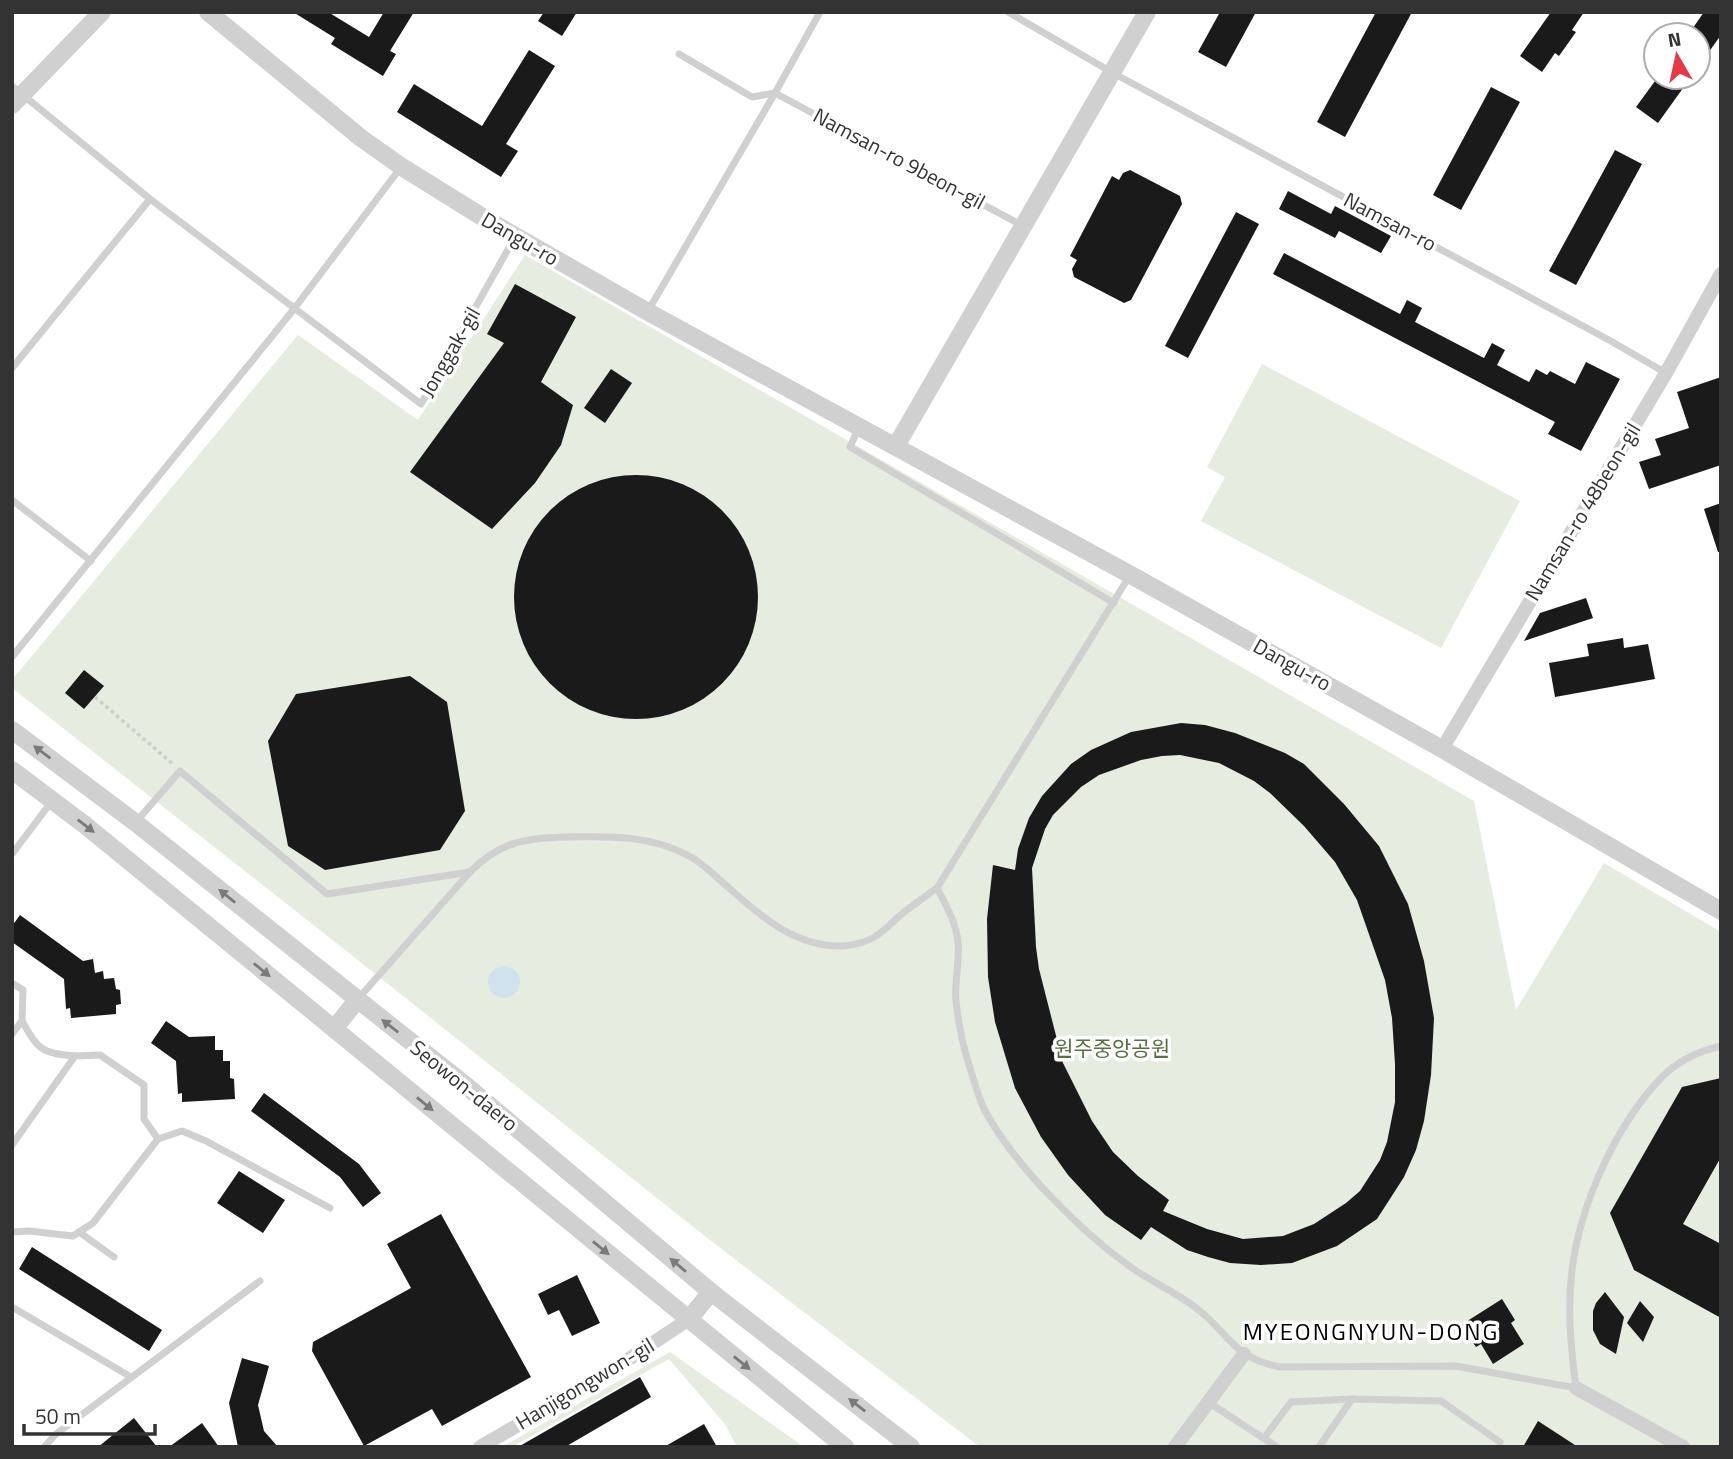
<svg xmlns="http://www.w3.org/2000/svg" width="1733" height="1459" font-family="'Titillium Web','Noto Sans KR',sans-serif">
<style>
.green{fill:#e6ecdf}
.water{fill:#cfe2ee}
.building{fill:#1a1a1a;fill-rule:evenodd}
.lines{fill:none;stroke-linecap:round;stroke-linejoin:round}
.path{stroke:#cdcdcd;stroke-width:3.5;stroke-dasharray:3.5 3.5;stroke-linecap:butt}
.service{stroke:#d0d0d0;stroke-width:7}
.minor{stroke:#d0d0d0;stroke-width:14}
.tertiary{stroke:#d0d0d0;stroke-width:18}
.oneway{fill:#7a7a7a}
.labels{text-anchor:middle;stroke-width:7;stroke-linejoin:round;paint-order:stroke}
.street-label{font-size:21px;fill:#333;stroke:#fff}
.park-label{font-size:21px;fill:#56703f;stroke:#fff}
.quarter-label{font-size:24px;letter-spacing:2px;fill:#000;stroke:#fff}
</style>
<rect width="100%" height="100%" fill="#fff"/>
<g class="green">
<path d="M525,255L1474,801L1516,1010L1604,863L1721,932V1447H980L706,1237L344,949L12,688V680L298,335L418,420Z"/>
<path d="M1262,364L1520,501L1441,648L1201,521L1225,477L1207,467Z"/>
<path d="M670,1352L804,1447H737L725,1424L669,1359L512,1447H502Z"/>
</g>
<circle class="water" cx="504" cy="982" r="16"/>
<g class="building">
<path d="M293,12H328L369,37L384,12H414L390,51L396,54L383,76L331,44L335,38Z"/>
<path d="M544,12H577L562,36L538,21Z"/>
<path d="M1220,12H1256L1226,67L1198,52Z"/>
<path d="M1376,12H1412L1345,137L1317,122Z"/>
<path d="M1551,12H1584L1572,30L1576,32L1559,56L1555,53L1542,72L1520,56Z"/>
<path d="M1704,12H1721V35L1698,67V35H1688Z"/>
<path d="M529,50L555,66L506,144L518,151L501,177L397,112L414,84L482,126Z"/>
<path d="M1658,77H1691L1658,123L1636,107Z"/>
<path d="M1491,87L1520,102L1461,210L1433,195Z"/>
<path d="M1615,150L1642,164L1576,285L1549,271Z"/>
<path d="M1130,170L1180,196L1182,204L1131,300L1124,303L1074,277L1072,269L1077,260L1070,256L1112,176L1119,180L1123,173Z"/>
<path d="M1288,191L1331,214L1335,206L1391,236L1381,253L1339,231L1335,238L1279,209Z"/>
<path d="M1236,212L1259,224L1188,358L1165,346Z"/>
<path d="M1284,253L1400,314L1407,300L1422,308L1415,322L1484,358L1492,343L1505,350L1497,365L1529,382L1536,369L1547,375L1550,371L1575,384L1586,362L1620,379L1581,451L1548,434L1555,422L1273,274Z"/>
<path d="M515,284L576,317L541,382L573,405L561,445L535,483L492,529L410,472L504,343L487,334Z"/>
<path d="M611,369L632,383L605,423L584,408Z"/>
<path d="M1721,377V465L1649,489L1639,462L1661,455L1655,439L1689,428L1677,392Z"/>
<circle cx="636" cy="597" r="122"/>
<path d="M1721,503V552H1718L1704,509Z"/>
<path d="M1586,598L1593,618L1524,641L1540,613Z"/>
<path d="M1623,638L1624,648L1648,644L1655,679L1555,697L1549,663L1589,656L1587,644Z"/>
<path d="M84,670L104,686L84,709L65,693Z"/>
<path d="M410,676L447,702L465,811L440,850L325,870L288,846L268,741L296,694Z"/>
<path d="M1181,723L1205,725L1235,733L1285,753L1304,764L1344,804L1379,846L1408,904L1424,961L1434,1018L1431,1075L1424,1121L1416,1150L1404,1177L1377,1219L1337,1246L1292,1263L1261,1265L1230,1263L1208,1257L1187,1250L1151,1227L1141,1240L1105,1215L1068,1175L1041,1137L1015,1088L995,1022L988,977L987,919L993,865L1015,870L1018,849L1029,818L1042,796L1071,764L1091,750L1131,732ZM1180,755L1219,763L1254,781L1270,793L1304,826L1335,862L1357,900L1385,980L1392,1018L1395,1064V1102L1387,1142L1380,1160L1360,1191L1346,1203L1314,1224L1283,1236L1243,1239L1207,1229L1163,1211L1169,1200L1138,1176L1113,1152L1092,1121L1063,1063L1039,969L1036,947L1032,868L1045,829L1053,815L1081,787L1099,775L1141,760L1162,756Z"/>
<path d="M20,915L83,961L93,959L95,973L103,971L104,979L114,978L116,989L120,990L121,1004L116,1005V1014L71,1018L70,1008L66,1009L64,979L12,942V926Z"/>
<path d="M166,1021L189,1037L215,1036V1050H223V1061H230V1078L234,1079L235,1099L182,1102V1093L178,1094L176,1061L151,1043Z"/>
<path d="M1721,1078V1157L1683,1224L1721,1244V1318L1634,1270L1610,1213L1682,1087Z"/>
<path d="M264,1093L359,1164L381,1193L363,1207L340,1177L251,1111Z"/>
<path d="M239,1171L285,1200L263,1233L217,1203Z"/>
<path d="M441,1214L531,1377L442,1426L432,1409L364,1446L312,1351L313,1342L411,1288L387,1244Z"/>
<path d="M32,1247L162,1330L149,1351L19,1269Z"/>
<path d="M577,1275L600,1323L572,1336L559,1310L548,1315L538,1294Z"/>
<path d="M1605,1292L1624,1317L1616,1354L1600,1344L1593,1330V1311L1596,1303Z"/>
<path d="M1502,1299L1515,1320L1511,1323L1524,1344L1493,1364L1481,1344L1476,1347L1461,1325Z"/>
<path d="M1640,1301L1654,1317L1643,1342L1627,1323Z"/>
<path d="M242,1358L269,1366L258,1405L264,1431L278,1447H238L229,1403Z"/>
<path d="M640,1377L651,1397L565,1447H518Z"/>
<path d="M134,1418L157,1447H98Z"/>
<path d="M1538,1421L1578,1447H1523Z"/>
<path d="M202,1423L219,1447H169Z"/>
<path d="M704,1424L717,1447H664Z"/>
</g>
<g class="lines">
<path class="path" d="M95,697L174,765"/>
<g class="service">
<path d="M1008,12L1113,73L1609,340L1666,373"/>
<path d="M679,54L752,97L775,93L820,12"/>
<path d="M12,86L150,199L421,404L515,237"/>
<path d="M648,311L775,93L1023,226"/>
<path d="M12,368L150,199"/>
<path d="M859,427L850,447L1114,603"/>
<path d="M12,500L91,561"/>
<path d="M1130,575L937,888C946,905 956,923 958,942C960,962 954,982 956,1001C958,1019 962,1041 967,1058C972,1075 977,1093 984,1109C1013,1164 1081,1232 1132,1268C1152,1282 1175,1292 1195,1307C1230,1333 1230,1356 1279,1367L1456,1366L1576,1388C1571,1348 1567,1310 1572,1270C1580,1205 1615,1127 1660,1079C1676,1062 1699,1051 1721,1046"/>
<path d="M12,657L294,309L401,167"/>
<path d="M136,822L180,771L327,894L470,872"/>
<path d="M12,854L52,801"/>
<path d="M12,983L23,990L22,1021L12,1034"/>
<path d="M357,1000L470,872C500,842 524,838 566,837C610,836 652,835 691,857C705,865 716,877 728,887C761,917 797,948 844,946C852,945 867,942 874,937C885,931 893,921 903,913C914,904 926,896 937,888"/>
<path d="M22,1021C39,1051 42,1053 75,1056"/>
<path d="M12,1145L75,1056L100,1055L144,1085V1119L158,1139"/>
<path d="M12,1232L29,1231L73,1236L93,1223L158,1139L182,1131L206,1141L330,1208"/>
<path d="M79,1232L114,1257"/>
<path d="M12,1307L131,1377"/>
<path d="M1208,1402L1277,1447"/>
<path d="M1264,1438L1291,1402L1352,1399"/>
<path d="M44,1447L56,1434L260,1281"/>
<path d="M1319,1447L1352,1399L1441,1401L1500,1442"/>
</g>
<g class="minor">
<path d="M1442,749L1666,373L1721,274"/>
<path d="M1576,1388L1683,1447"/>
<path d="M480,1447L608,1373L689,1319"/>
<path d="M1175,1447L1244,1354"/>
</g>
<g class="tertiary">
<path d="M208,12L361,138L402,167L484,218L648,312L1131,575L1442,749L1721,911"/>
<path d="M12,105L102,12"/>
<path d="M896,446L1147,12"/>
<path d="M12,730L136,823L464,1084L711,1292L911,1447"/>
<path d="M12,770L85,825L845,1447"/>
<path d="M334,1029L357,1000"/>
<path d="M689,1319L711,1292"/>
</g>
</g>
<defs><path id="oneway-solid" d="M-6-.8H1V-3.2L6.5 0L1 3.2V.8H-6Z" transform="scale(1.75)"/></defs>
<g class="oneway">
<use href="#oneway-solid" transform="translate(42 752) rotate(-143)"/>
<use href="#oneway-solid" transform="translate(86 826) rotate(38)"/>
<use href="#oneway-solid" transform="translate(227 896) rotate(-141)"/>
<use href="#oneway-solid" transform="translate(262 970) rotate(39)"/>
<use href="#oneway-solid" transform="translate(390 1026) rotate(-142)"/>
<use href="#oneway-solid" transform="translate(425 1104) rotate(39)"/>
<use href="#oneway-solid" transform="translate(601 1248) rotate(39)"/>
<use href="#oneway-solid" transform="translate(678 1265) rotate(-140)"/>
<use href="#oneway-solid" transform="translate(742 1363) rotate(39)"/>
<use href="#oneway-solid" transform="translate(857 1405) rotate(-142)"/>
</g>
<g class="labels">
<g class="street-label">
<text transform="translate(899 159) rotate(28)" y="7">Namsan-ro 9beon-gil</text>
<text transform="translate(1390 222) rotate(28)" y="7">Namsan-ro</text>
<text transform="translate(520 239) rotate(30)" y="7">Dangu-ro</text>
<text transform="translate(450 352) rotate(-60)" y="7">Jonggak-gil</text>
<text transform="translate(1583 512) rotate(-59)" y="7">Namsan-ro 48beon-gil</text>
<text transform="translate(1292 665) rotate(29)" y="7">Dangu-ro</text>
<text transform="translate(464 1086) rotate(39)" y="7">Seowon-daero</text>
<text transform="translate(585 1384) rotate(-31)" y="7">Hanjigongwon-gil</text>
</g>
<g class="park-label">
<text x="1112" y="1056">원주중앙공원</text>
</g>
<g class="quarter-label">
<text x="1371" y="1340">MYEONGNYUN-DONG</text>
</g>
</g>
<rect width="1733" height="1459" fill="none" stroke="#333333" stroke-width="28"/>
<g transform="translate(1677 56) rotate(351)"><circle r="33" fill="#ffffff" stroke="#adadad" stroke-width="2"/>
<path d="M0-5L12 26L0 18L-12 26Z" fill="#e63946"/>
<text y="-10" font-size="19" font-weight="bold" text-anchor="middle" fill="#333333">N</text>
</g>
<path d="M24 1424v10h131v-10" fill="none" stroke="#333333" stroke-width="3.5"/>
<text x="35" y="1424" font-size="21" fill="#333333" stroke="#ffffff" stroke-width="5" paint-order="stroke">50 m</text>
</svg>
